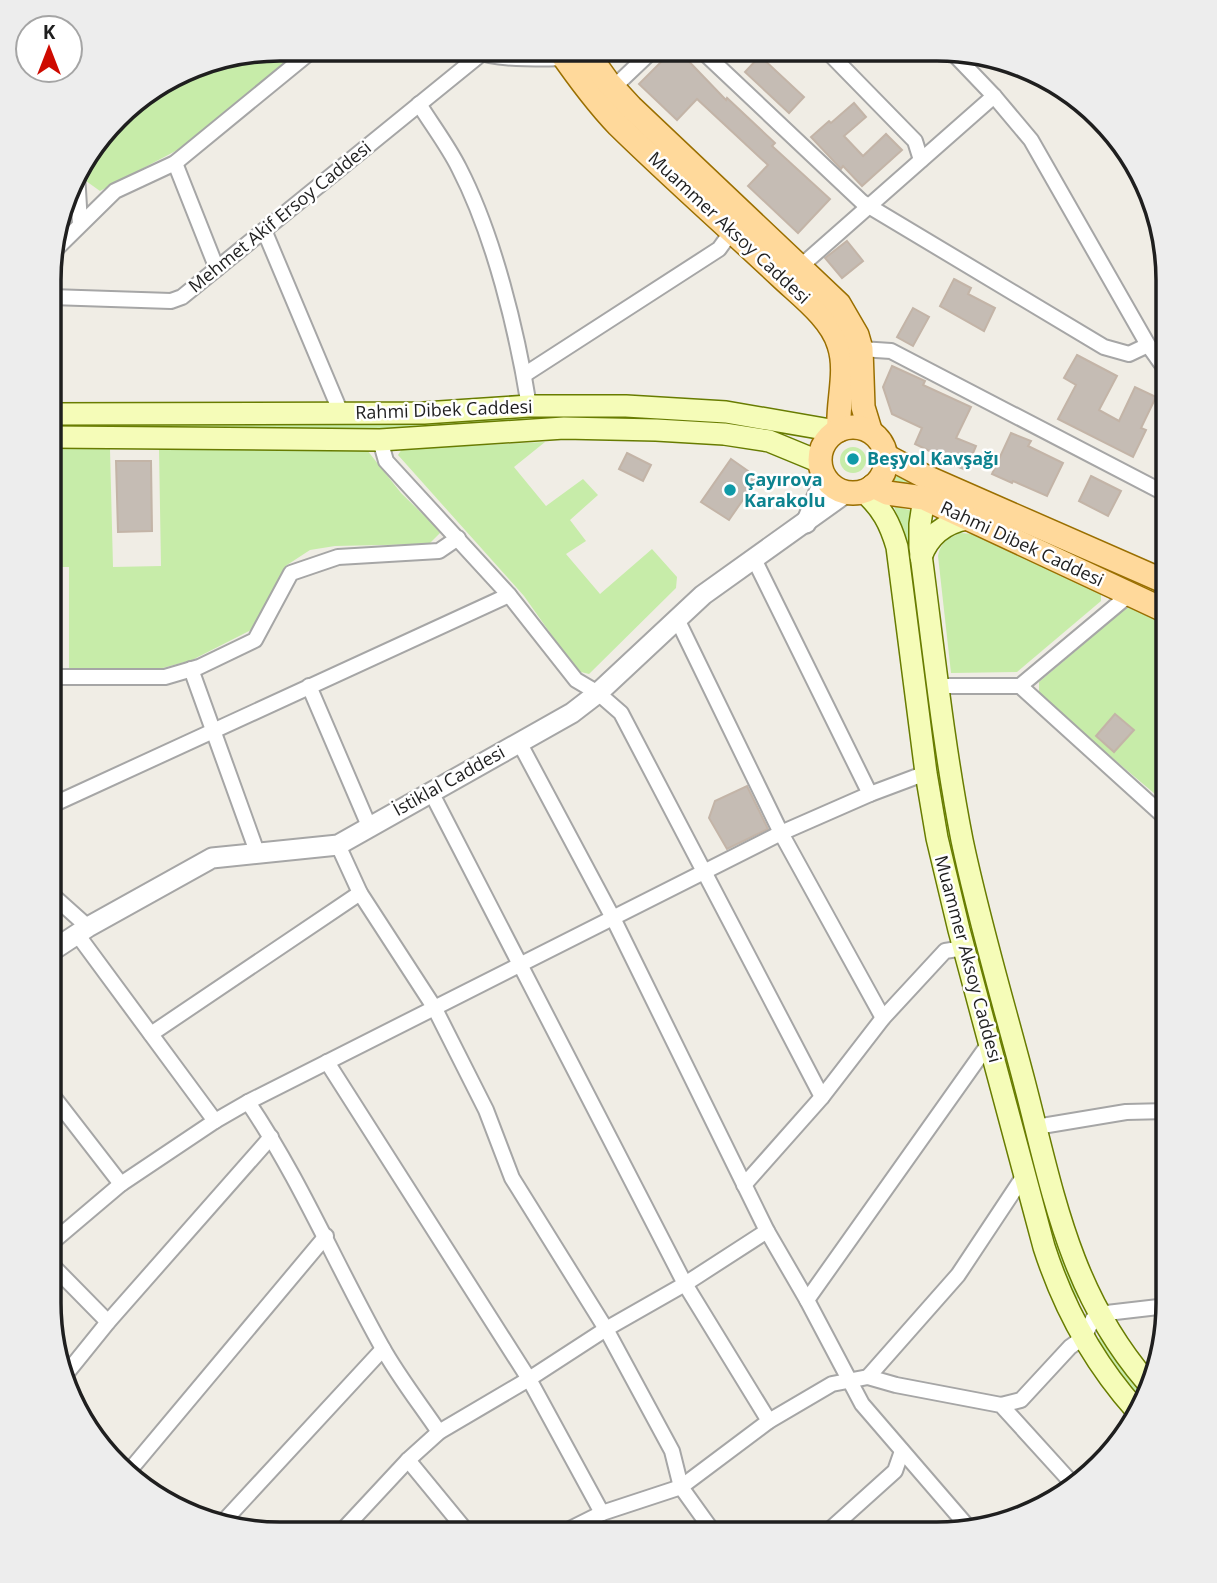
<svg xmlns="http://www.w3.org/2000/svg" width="1217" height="1583" font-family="'Open Sans',sans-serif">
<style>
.grass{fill:#c7eca9}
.building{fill:#c5bcb4;stroke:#c3b4a7;stroke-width:2}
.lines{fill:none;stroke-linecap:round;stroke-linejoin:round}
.minor-casing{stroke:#a6a6a6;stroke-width:18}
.tertiary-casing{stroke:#a6a6a6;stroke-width:23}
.secondary-casing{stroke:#687c01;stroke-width:24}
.primary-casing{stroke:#9a6f00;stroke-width:26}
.minor{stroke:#fff;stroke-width:14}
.tertiary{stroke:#fff;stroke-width:19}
.secondary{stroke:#f5fcb8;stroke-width:21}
.primary{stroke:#ffd99b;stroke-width:23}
.culture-dot{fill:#0f9aa8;stroke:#fff;stroke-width:2.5}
.labels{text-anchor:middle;stroke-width:5;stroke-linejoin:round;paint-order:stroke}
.street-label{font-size:18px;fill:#1f1f1f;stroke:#fff}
.culture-label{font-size:18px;font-weight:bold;fill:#0d838f;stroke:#fff;text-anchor:start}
.rim{fill:none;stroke:#1f1f1f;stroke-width:3.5}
</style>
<rect width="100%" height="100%" fill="#f0ede5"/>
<g class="grass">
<path d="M280,49H303L185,146L100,191L86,181L85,159L128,106L205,61Z"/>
<path d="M630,415L713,419L712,425L395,430H51V423Z"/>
<path d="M545,442L514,467L546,506L583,479L598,495L570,520L586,541L566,554L600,594L652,549L677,577L676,588L589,674L577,671L524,596L398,455L402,449Z"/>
<circle cx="853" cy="460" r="13"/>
<path d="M51,449H110L113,567L161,566L159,449L367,450L401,493L441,532L429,544L335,546L310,550L287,565L253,629L192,660L159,669L69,668V567H50Z"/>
<path d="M887,469L921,481L918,487L884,479Z"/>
<path d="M894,506L913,511L931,695L1080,1297L1075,1300L1045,1221L945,833L901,528Z"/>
<path d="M960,533L974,534L1101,592V601L1017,672L951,673L938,556C940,543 948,538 960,533Z"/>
<path d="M1132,603L1168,622V805L1039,696V682Z"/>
<path d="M1102,1336L1142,1392L1140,1399L1097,1340Z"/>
</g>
<g class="building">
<path d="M673,50H678L726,100L727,98L775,143L772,146L830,199L798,233L748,186L768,165L697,99L677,120L639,84Z"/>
<path d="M760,56L804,97L789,113L745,72Z"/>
<path d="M854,103L866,117L844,136L863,156L886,134L902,150L862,186L843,166L841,169L811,137L829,121L831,123Z"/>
<path d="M847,241L863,261L842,278L825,258Z"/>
<path d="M954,279L971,288L968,294L995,308L984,331L940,306Z"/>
<path d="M913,308L929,317L913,346L897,337Z"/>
<path d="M1077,355L1117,376L1099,410L1119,421L1135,387L1156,397L1141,428L1146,430L1133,457L1058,419L1076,385L1064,378Z"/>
<path d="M892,366L925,381L923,385L971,407L956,438L976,446L966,470L934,457L936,454L915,444L922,428L892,414L883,387Z"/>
<path d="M1011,433L1031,441L1028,446L1063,463L1047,496L1013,481L1012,483L992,474Z"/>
<path d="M627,453L651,465L643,481L619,469Z"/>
<path d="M731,459L758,478L729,520L701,502Z"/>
<path d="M116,461H151L152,531L118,532Z"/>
<path d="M1091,476L1121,491L1108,516L1079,501Z"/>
<path d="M1115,714L1134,730L1114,752L1096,736Z"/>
<path d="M747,786L768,829L727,849L709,818L715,801Z"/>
</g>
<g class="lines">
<g class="minor-casing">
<g id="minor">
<path d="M469,50C500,60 533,59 565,58"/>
<path d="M701,50L862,202L1104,347L1129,354L1148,345"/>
<path d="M827,51L915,141L921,160"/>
<path d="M951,51L994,96L1031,140L1148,345L1168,373"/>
<path d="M613,88L653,50"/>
<path d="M419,104C432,125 448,146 459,168C494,236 517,331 529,406"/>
<path d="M175,163L217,269"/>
<path d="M77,173L80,224"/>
<path d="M264,230L341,413"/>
<path d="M51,254L115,191L175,163L314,49"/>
<path d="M801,266L994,96"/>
<path d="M51,297L171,301L182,297L481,54"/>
<path d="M861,349L891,351L1168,495"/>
<path d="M524,375L719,249L732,231"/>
<path d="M380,440L386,461L509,595L576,680L598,693L621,713L822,1097"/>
<path d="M754,559L870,794"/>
<path d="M677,619L781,833L883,1018"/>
<path d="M191,669L257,852"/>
<path d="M50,677H165L199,667L255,640L291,573L338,557L439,551L458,538"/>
<path d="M309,686L369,826"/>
<path d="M939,686H1020L1130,594"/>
<path d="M1020,686L1168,820"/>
<path d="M519,742L613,918L767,1231L807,1300L862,1404L968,1527"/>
<path d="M431,792L685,1284L769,1421"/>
<path d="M50,806L509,595"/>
<path d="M338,845L360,893L434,1007L486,1110L512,1178L606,1329L672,1451L681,1487L714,1533"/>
<path d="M50,893L88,927"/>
<path d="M77,934L215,1121"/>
<path d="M151,1034L360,893"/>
<path d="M327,1062L529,1379L602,1513"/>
<path d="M49,1091L121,1184"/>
<path d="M248,1102C300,1179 336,1265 382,1347C398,1376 420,1404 439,1432"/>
<path d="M1036,1127L1126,1112L1168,1111"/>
<path d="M744,1185L822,1097L883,1018L945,951L964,948"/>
<path d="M49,1245L121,1184L215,1121L248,1102L781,833L870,794L926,773"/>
<path d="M49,1262L108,1322"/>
<path d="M807,1300L990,1042"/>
<path d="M66,1374L108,1322L271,1137"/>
<path d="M868,1377L958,1275L1025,1174"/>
<path d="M1001,1405L1021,1400L1070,1347L1084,1337L1093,1319L1098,1314L1167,1306"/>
<path d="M408,1460L468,1533"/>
<path d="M130,1470L326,1236"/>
<path d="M223,1522L383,1349"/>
<path d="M341,1532L408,1460L439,1432L529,1379L606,1329L685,1284L767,1231"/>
<path d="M562,1533L602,1513L681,1487L769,1421L832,1384L868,1377L896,1385L1001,1405L1071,1482"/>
<path d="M825,1534L895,1471L902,1451"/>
</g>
</g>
<g class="tertiary-casing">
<g id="tertiary">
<path d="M806,523L825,478"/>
<path d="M50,952L88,927L212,858L338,845L572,713L598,693L703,595L847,492"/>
</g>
</g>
<g class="secondary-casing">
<g id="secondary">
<path d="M51,414L424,413L529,406H626L726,412L836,431"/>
<path d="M51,437L380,440L564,428L656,430L724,434L769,441L820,462"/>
<path d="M863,491C882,508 890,523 897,547L926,773L937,838L959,930L1044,1247C1063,1306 1094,1363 1136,1410"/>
<path d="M924,498L920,524V547C933,645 943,743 962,840C979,921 1003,1001 1024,1081C1053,1192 1069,1291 1146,1381"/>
<path d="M921,557C929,535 945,523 967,519"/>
</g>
</g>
<g class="primary-casing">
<g id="primary">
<path d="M559,50C577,76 596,102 618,125C671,177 727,226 781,277C801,296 831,318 839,345C848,372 837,402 839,430"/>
<path d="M585,50L608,82L631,107L839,304L857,335L861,349L863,407L870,430"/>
<circle cx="853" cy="460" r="33"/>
<path d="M886,456L924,476L1168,583"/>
<path d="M873,486L887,493L924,498L1168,612"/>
</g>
</g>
<use href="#minor" class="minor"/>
<use href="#tertiary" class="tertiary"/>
<use href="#secondary" class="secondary"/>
<use href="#primary" class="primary"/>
</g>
<g class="culture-dot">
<circle cx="853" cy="459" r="7"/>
<circle cx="730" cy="490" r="7"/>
</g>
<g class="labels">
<g class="street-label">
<text transform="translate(280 217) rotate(-39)" y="6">Mehmet Akif Ersoy Caddesi</text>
<text transform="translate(729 228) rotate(43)" y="6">Muammer Aksoy Caddesi</text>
<text transform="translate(444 410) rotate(-2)" y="6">Rahmi Dibek Caddesi</text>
<text transform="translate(1022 544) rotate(25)" y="6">Rahmi Dibek Caddesi</text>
<text transform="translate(449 781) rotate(-29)" y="6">İstiklal Caddesi</text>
<text transform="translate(968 959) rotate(75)" y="6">Muammer Aksoy Caddesi</text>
</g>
<g class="culture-label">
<text x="867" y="465">Beşyol Kavşağı</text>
<text x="744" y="486">Çayırova<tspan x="744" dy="21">Karakolu</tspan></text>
</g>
</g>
<path d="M0 0H1217V1583H0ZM280 61H937A219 219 0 0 1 1156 280V1303A219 219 0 0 1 937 1522H280A219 219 0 0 1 61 1303V280A219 219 0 0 1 280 61Z" fill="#ededed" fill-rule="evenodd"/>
<path class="rim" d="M280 61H937A219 219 0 0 1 1156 280V1303A219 219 0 0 1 937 1522H280A219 219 0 0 1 61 1303V280A219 219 0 0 1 280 61Z"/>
<g transform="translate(49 49)"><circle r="33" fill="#ffffff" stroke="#a5a5a5" stroke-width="2"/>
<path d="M0-5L12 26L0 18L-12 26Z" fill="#ce0a00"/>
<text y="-10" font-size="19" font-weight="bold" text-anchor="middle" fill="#1f1f1f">K</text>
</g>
</svg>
